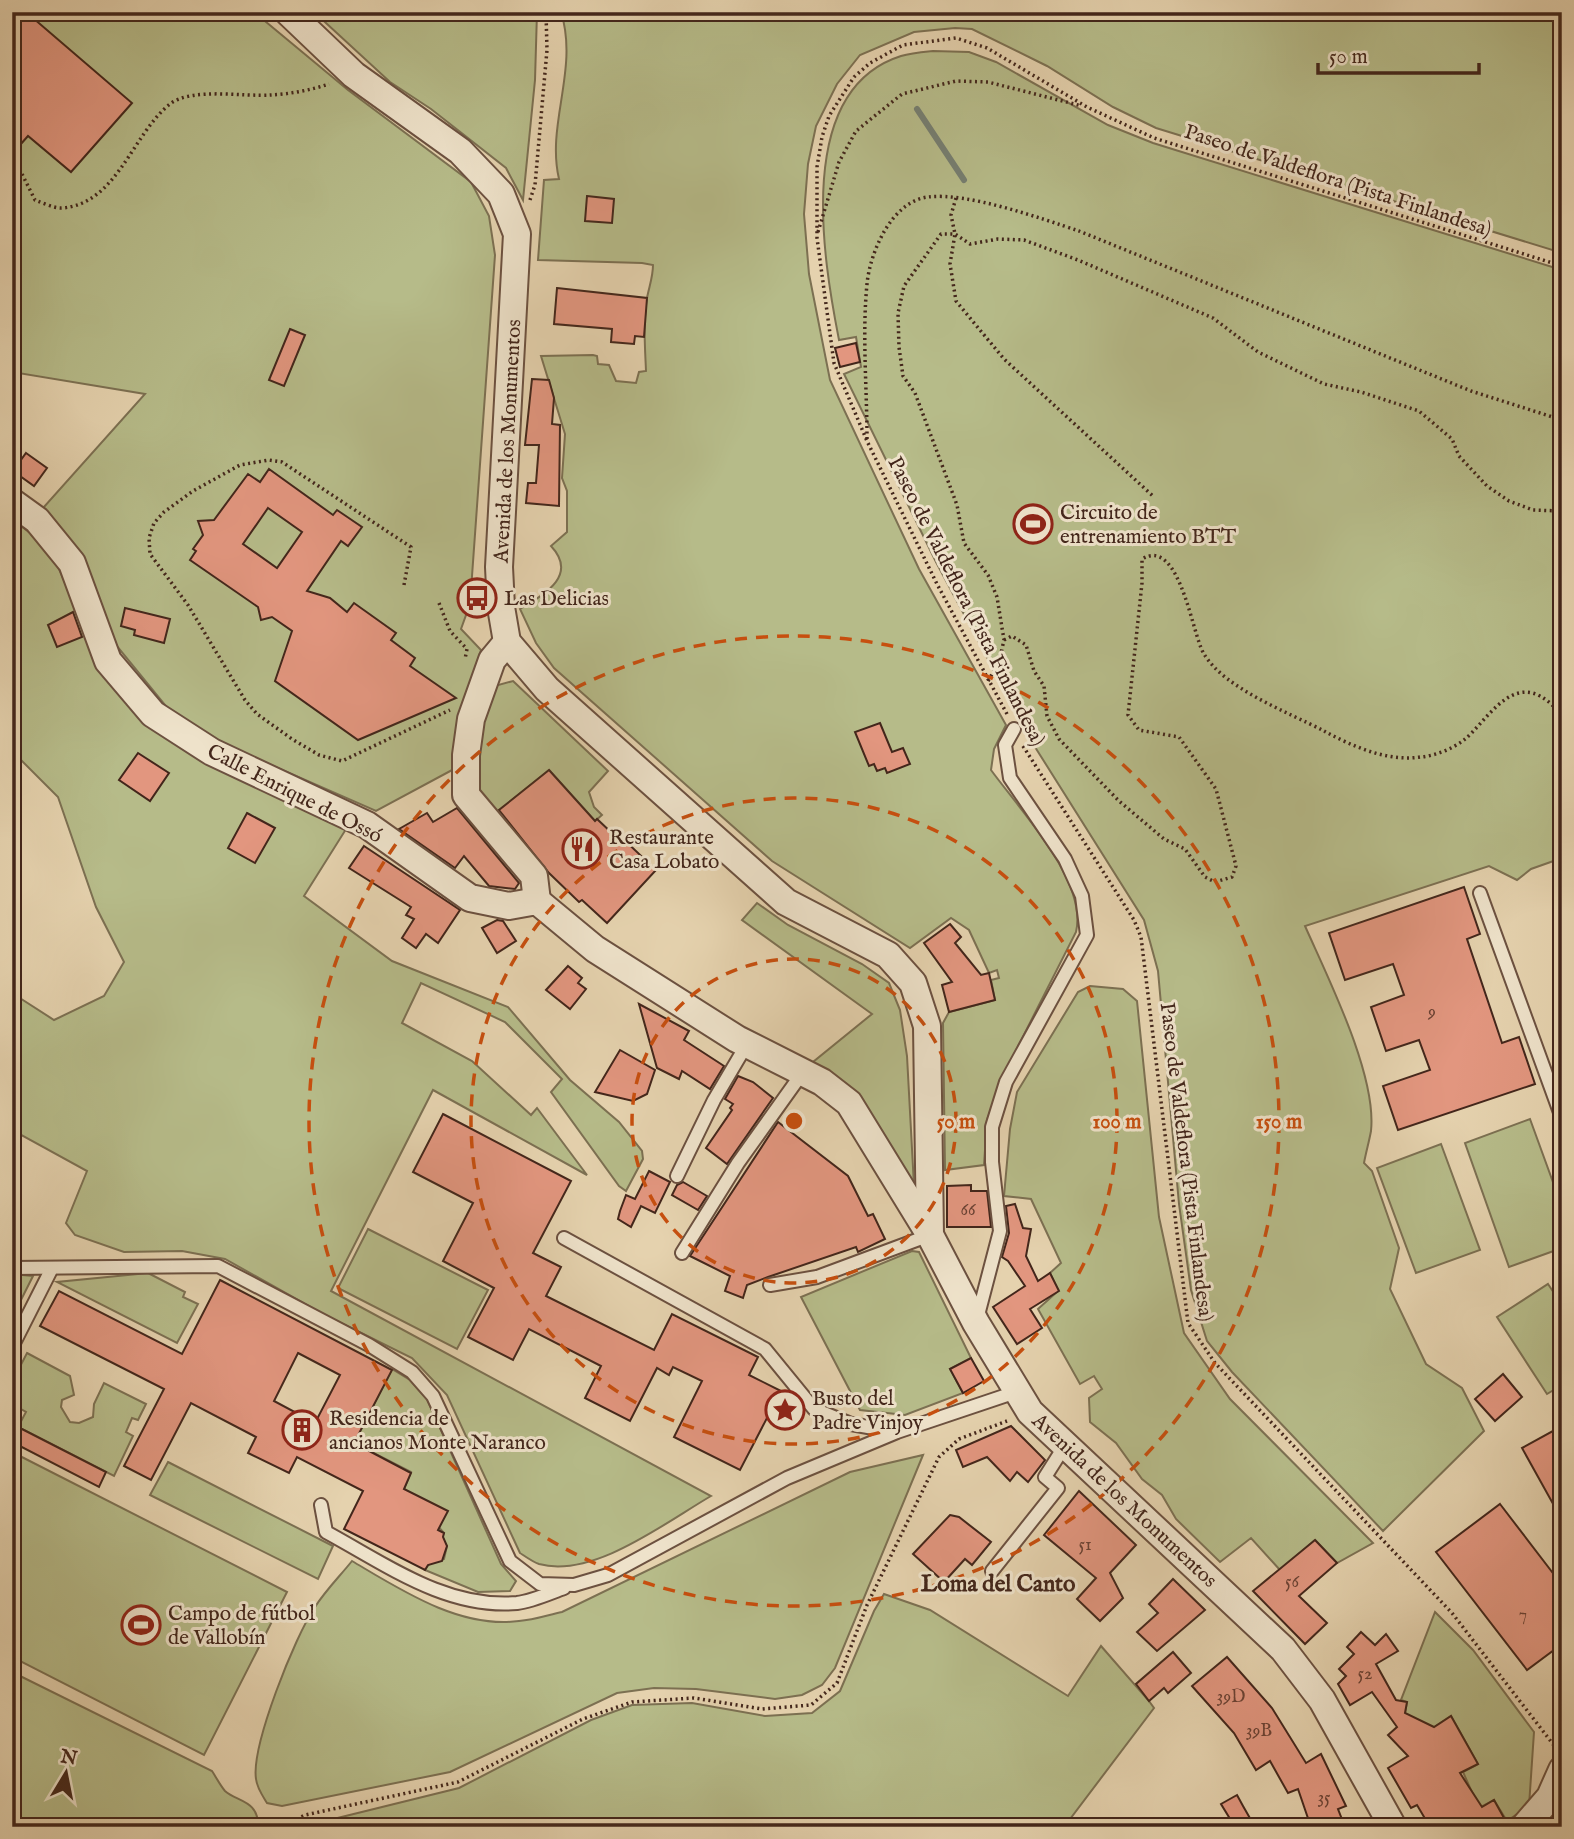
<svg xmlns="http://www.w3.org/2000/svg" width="1574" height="1839" font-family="'IM FELL English',serif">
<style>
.green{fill:#b6bb89;stroke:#7c7052;stroke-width:2}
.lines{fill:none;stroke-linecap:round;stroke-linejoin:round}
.stream{stroke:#757e71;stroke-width:6}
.building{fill:#e2967f;stroke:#43261b;stroke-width:2;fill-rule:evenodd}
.lane-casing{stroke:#6c5140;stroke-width:16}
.street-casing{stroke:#6c5140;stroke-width:30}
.path{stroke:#43261b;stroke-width:3.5;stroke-dasharray:2 3.5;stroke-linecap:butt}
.lane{stroke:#eee2ca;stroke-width:12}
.street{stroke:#eee2ca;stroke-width:26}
.ring{fill:none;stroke:#c74f0f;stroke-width:3.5;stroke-dasharray:12 9}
.labels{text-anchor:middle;stroke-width:6;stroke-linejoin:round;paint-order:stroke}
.number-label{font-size:18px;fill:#6b4234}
.street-label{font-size:21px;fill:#43261b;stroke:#eee2ca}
.poi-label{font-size:21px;fill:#43261b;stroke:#eee2ca;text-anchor:start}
.neighbourhood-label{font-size:23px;font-weight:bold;fill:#43261b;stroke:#eee2ca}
.centre{fill:#c74f0f;stroke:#eee2ca;stroke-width:3.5}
.ring-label{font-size:21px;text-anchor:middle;font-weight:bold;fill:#c74f0f;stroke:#eee2ca;stroke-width:6;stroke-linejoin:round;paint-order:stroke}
</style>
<rect width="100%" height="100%" fill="#e5d2ae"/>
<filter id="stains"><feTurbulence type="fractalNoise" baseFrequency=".00286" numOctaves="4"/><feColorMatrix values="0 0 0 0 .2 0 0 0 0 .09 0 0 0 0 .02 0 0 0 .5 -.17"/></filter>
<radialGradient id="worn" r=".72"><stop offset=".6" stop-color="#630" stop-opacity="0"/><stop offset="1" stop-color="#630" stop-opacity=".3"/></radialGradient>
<g class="green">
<path d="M12,12H254L348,90L471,182L489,216L495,255L470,604L461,629L481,650L464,703L454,769L376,811L214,740L169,710L116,645L84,560L43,508L145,394L12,372Z"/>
<path d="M314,12H537L535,80L523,200L506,168L431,109L390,82Z"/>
<path d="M561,12H1562V253L1156,128L1113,107L1047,66L972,29L955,28L914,32L860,55L837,84L816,126L808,164L804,214L809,274L830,380L919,569L1006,725L994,749L991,770C1020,810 1088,881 1076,932L1002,1078L987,1120L984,1165L945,1170L943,1023L949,1012L995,1000L991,980L999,978L997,970L989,973L969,930L951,918L910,948L772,861L554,668L536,643L520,609C543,595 579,576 551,546L567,532V491L562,478L565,434L541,356L593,355L597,356L598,364L609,365L616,381L636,383L639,372L646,371C645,347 643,322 647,298C649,287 653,277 653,265L642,263L538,260L544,180L559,179C546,124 579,69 561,12Z"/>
<path d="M933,51L969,52L996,62L1108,125L1153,143L1562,270V858L1531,869L1517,880L1489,866L1305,926C1328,978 1377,1075 1371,1131C1369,1142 1366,1152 1364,1163L1372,1171L1399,1248L1390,1289L1426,1364L1462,1388L1484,1431L1383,1531L1232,1372L1207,1341L1191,1290L1179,1204L1158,971L1144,920L1035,747L936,562L844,374L861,367L856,337L839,340C823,258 794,90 901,56C911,53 923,52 933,51Z"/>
<path d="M12,519L30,533L56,562L103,670L139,715L348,826L304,896L392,961L508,1007L570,1080L619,1122L642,1151L643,1159L626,1191L619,1186L551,1092L562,1079L505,1022L421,983L402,1023L472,1061L531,1115L537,1108L587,1175L433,1090L331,1291L711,1496C666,1522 593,1579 539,1564C533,1562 526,1557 520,1553L447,1395L412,1358L325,1315L225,1259L182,1251L124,1252L75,1235L66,1223L87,1171L12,1130V993L54,1020L104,996L124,962L96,907L58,797L12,751Z"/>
<path d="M513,681L608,771L589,792L594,807L602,815L595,821L549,770L495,814L478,790L474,761L491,687Z"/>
<path d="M757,903L788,925L862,964L889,983L900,1010L907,1056L914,1186L838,1079L813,1062L872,1014L742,920Z"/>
<path d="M1090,986L1123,989L1137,1001L1159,1217L1184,1333L1230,1399L1373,1543L1337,1563L1315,1540L1280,1570L1251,1538L1220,1562L1176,1519L1162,1495L1142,1479L1116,1443L1090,1422L1089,1398L1102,1389L1094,1376L1080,1384L1038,1309L1058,1291L1050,1273L1061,1263L1031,1199L1004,1196L1010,1129L1017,1092L1078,992Z"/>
<path d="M1530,1119L1562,1207V1248L1509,1267L1465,1143Z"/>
<path d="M1441,1144L1480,1250L1416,1273L1377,1168Z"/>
<path d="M368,1229L488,1290L457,1349L338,1288Z"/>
<path d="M912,1251L919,1252L971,1358L950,1369L963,1393L905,1415L860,1410L801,1297Z"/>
<path d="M148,1273L185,1292L183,1297L198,1304L177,1343L57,1282Z"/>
<path d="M12,1274L33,1276L18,1306L12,1303Z"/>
<path d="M1548,1284L1562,1305V1385L1547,1394L1497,1317Z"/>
<path d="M27,1353L70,1376L74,1395L62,1400L61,1407L70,1422L79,1423L93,1417L94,1404L104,1383L146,1404L138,1420L132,1418L126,1432L133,1436L114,1476L18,1427L26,1412L12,1404V1382Z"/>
<path d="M392,1369L410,1380L427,1399L501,1564L516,1581L510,1591L478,1592L425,1570L429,1564L444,1559L447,1546L441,1539L444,1533L404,1489L411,1472L354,1443Z"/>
<path d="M12,1452L287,1592L204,1755L12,1657Z"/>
<path d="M923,1455L835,1668L822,1685L802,1695L775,1699L696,1689L654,1688L617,1693L450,1772L282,1806L267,1803C262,1795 257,1788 256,1779C251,1746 295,1636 315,1607C325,1591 340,1576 352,1561C401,1590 460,1629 519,1621C534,1620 548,1615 562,1612L850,1472Z"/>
<path d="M168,1462L333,1546L318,1579L150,1495Z"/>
<path d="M884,1594L930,1610L1068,1696L1101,1646L1149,1701L1154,1708L1064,1827H301L459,1788L591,1720L632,1705L692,1703L765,1716L812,1713L840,1691L874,1611Z"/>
<path d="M1435,1612L1473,1650L1534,1732L1529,1806L1507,1821L1494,1800L1479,1808L1463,1772L1478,1764L1451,1716L1416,1741L1405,1713L1407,1702L1401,1700Z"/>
<path d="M12,1672L212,1771C216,1777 220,1785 225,1791C237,1802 259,1800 258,1827H12Z"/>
</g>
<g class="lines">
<path class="stream" d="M917,109L964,180"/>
</g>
<g class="building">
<path d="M12,12H26L132,103L71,172L28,136L12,154Z"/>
<path d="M587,196L614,199L612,223L585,221Z"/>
<path d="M557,288L647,298L644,337L635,336L634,344L611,342L612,329L554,324Z"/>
<path d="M290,329L305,335L284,386L269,380Z"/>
<path d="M856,343L860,362L840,367L835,348Z"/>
<path d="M532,379L549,380L554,398L552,424L560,425L559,506L526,503L528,483H536L539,445H525Z"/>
<path d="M26,453L47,468L34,486L13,471Z"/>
<path d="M269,469L333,515L337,510L362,527L348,546L341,541L307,591L330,598L347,612L354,603L396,633L391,640L415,658L410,666L456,698L358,740L275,681L292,631L272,617L261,620L258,607L190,560L196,551L193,549L203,535L198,521L214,520L248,474L260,482ZM268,508L302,532L277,568L243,544Z"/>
<path d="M125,608L170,619L164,643L134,635L135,630L121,626Z"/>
<path d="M73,612L82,637L57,647L48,625Z"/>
<path d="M880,723L892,752L903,748L910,764L887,773L885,768L877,771L874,764L869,766L855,732Z"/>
<path d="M138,753L169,773L150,801L119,780Z"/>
<path d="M549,770L595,821L597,819L615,836L618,834L656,870L607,923L582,900L579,902L549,873L499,810Z"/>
<path d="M457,808L519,883L515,889L489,886L464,856L455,868L399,829L427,813L433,822Z"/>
<path d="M247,813L275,828L255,863L228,848Z"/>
<path d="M364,846L460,910L438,943L426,934L416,948L402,938L414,919L406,915L411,907L349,868Z"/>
<path d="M1464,887L1480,934L1467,939L1502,1043L1519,1037L1535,1084L1398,1130L1383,1086L1430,1070L1419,1040L1386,1051L1371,1007L1404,995L1393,964L1345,980L1329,933Z"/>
<path d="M497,920L503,921L516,941L497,953L482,928Z"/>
<path d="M950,924L961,937L955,943L981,975L989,973L995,1000L949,1012L942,985L952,982L924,943Z"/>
<path d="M568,966L582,978L578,983L586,989L570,1009L546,990Z"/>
<path d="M639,1004L689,1031L684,1040L724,1066L710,1089L682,1071L679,1079L657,1068Z"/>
<path d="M620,1050L655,1070L647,1094L633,1101L595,1092Z"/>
<path d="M738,1076L753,1082L773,1098L727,1164L706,1148L732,1110L730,1108L733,1104L725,1099Z"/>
<path d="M443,1114L571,1181L533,1253L561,1267L546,1296L654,1350L672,1314L758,1357L749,1375L781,1391L740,1470L674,1437L702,1381L673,1367L669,1375L657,1368L630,1421L585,1398L601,1366L529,1329L513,1360L468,1337L494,1288L443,1261L473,1203L413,1172Z"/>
<path d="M778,1122L848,1176L868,1216L873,1214L885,1239L858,1252L856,1247L768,1277L747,1285L743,1298L725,1291L730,1276L690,1256Z"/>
<path d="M649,1171L670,1182L655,1213L641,1206L631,1227L618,1219L620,1211L626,1195L635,1199Z"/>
<path d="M683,1182L707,1196L698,1210L672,1195L677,1185Z"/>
<path d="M971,1185V1191H987L991,1227H947V1186Z"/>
<path d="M1015,1204L1023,1228L1031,1229L1026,1256L1038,1281L1050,1273L1059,1291L1030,1309L1042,1328L1017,1344L993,1307L1025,1286L1008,1261L1002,1257L1009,1233L1006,1206Z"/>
<path d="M220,1280L392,1370L354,1443L411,1473L404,1489L448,1511L438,1530L444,1533L443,1537L447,1546L442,1561L428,1565L425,1570L344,1529L363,1491L297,1457L289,1473L248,1453L256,1437L191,1403L151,1480L124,1466L164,1389L40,1326L59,1291L182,1354ZM298,1353L340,1375L315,1423L274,1401Z"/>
<path d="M971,1358L984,1381L963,1393L950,1369Z"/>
<path d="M1503,1374L1522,1397L1495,1421L1475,1399Z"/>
<path d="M1011,1426L1045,1460L1028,1482L1017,1472L1010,1481L987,1457L963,1467L956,1450Z"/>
<path d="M1562,1426V1520L1522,1448Z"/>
<path d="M18,1427L106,1472L99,1487L12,1442Z"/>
<path d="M1079,1491L1136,1545L1110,1573L1123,1598L1100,1621L1077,1599L1096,1578L1044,1535Z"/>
<path d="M1500,1504L1562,1585V1644L1527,1670L1436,1552Z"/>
<path d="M950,1515L959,1517L991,1542L972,1565L965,1559L944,1582L913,1554Z"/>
<path d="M1315,1540L1337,1563L1299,1596L1327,1623L1305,1644L1253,1591Z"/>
<path d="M1173,1579L1205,1610L1157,1651L1137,1632L1158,1613L1149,1604Z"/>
<path d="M1361,1632L1375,1645L1386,1634L1398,1651L1376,1664L1396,1700L1407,1702L1405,1713L1434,1727L1451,1716L1478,1764L1460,1773L1482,1807L1494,1800L1509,1827H1430L1417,1805L1411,1808L1388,1768L1408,1756L1388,1735L1397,1727L1372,1692L1350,1705L1338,1684L1346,1676L1339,1669L1354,1654L1347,1647Z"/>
<path d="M1173,1652L1191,1673L1168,1693L1164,1688L1149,1701L1136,1684Z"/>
<path d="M1227,1657L1272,1708L1306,1763L1321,1754L1346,1806L1338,1809L1345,1827H1311L1298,1789L1288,1793L1270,1761L1256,1770L1234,1733L1192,1686Z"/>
<path d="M1237,1795L1243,1806L1255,1827H1235L1221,1804Z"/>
</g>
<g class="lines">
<g class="lane-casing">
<g id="lane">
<path d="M1480,893L1562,1118"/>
<path d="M677,1176L714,1100L747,1044"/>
<path d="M564,1238L765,1349L814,1409L851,1424L896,1432"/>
<path d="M682,1253L738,1163L803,1072"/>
<path d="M12,1268L218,1266L369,1345L412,1372L433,1396L510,1561L540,1584L574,1585L608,1575L787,1478L897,1432L1016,1392"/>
<path d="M770,1285L817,1277L930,1235"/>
<path d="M977,1319L1000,1231L992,1162V1127L1006,1082L1087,935L1082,896L1065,859L1010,778L1005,745L1014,729"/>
<path d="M12,1347L52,1268"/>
<path d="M321,1505L326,1532C387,1565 446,1609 517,1603C533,1601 550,1593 564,1588"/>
<path d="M992,1571L1058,1488L1045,1477L1064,1447"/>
</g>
</g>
<g class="street-casing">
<g id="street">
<path d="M288,12L354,75L460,151L501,194L517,234L499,567L501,607L507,642L547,689L786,902L888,955L913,983L927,1026L930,1235L976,1323L1030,1412L1283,1649L1322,1700L1393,1827"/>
<path d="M12,502L37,520L72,563L108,661L153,714L212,752L367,825L470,898L509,906L537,901L595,949L737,1039L822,1082L849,1103L930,1235"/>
<path d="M507,642L492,660L471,719L466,755V795L534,876L537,901"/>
<path d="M1524,1827L1550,1797L1562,1770"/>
</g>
</g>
<g class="path">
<path d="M22,174L35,200C43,203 53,208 61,208C117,205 132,134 170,104C192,87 244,97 271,95C290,94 311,90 329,84"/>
<path d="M956,198L951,215L955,234L950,264L956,301L1004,359L1154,497"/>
<path d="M530,200L535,185L547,50L546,12"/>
<path d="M818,232L839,162L856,131L902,94L956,81L988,82L1082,106"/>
<path d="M867,439C867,388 862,335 867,284C870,252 892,201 928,197C967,192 1040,218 1079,231L1471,391L1562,420"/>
<path d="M404,585L411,547L282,462L269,460L240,465L193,491L164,512L154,523L149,538L150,554L188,605L245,700L257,714L292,739L319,755L342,761L450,710"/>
<path d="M439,603L450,631L467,649L465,659"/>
<path d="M1004,640L1012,636L1026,645L1034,671L1044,686L1047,716L1059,739L1119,801L1164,839L1185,849L1205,877L1215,882L1232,877L1236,866L1216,789L1179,737L1139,730L1128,715L1142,583V559C1180,536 1192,635 1204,654C1225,689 1288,712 1324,731C1352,746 1387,762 1420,757C1435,756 1452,749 1464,740C1485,723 1508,679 1540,696C1549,701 1558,709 1562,719"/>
<path d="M988,681L999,662L1004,640L997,597L988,575L964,543L957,505L915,393L903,376L899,347L898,313L904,286L941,234H955L970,244L998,239L1024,240L1078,260L1213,318L1258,352L1324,384L1361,392L1419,411L1452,439L1459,456L1487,486L1509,501L1533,510L1562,511"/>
<path d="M1007,714L937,584L867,441L834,363L817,238V167L822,137L829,116L854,77L870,63L903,45L956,38L987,48L1087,107L1154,138L1562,266"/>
<path d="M1023,746L1134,920L1141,937L1188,1323L1215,1363L1452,1613L1556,1748"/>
<path d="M282,1827L305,1815L458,1782L583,1719L632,1702L694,1698L762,1709L811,1705L837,1683L867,1605L939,1457L959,1439L1007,1421"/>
</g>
<use href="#lane" class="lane"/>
<use href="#street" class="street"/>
</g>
<g class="ring">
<circle cx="794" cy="1121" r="162"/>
<circle cx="794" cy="1121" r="323"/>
<circle cx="794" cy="1121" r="485"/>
</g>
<defs>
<g id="stadium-ring" transform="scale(2.0125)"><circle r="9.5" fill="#eee2ca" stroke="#8f2418" stroke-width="1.5"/><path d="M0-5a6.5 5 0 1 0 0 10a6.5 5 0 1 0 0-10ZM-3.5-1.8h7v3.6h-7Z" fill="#8f2418"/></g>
<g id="bus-ring" transform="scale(2.0125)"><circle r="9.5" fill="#eee2ca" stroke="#8f2418" stroke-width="1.5"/><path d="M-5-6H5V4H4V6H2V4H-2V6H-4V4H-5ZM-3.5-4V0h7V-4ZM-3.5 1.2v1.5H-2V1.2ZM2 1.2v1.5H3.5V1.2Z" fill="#8f2418"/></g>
<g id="restaurant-ring" transform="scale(2.0125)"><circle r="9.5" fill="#eee2ca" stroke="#8f2418" stroke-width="1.5"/><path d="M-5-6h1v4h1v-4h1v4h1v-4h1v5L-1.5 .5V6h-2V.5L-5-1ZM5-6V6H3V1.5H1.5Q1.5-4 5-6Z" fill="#8f2418"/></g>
<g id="sight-ring" transform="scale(2.0125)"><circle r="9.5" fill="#eee2ca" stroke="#8f2418" stroke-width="1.5"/><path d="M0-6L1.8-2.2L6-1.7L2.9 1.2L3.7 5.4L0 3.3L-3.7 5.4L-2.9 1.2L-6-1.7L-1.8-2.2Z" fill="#8f2418"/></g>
<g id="building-ring" transform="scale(2.0125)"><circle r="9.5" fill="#eee2ca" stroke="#8f2418" stroke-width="1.5"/><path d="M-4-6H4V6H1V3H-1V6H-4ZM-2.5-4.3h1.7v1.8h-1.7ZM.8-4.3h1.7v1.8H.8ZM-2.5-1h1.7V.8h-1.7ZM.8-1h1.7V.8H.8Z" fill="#8f2418"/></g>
</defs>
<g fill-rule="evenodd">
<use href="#stadium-ring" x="1033" y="524"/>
<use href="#bus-ring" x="477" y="598"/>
<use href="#restaurant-ring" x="582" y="849"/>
<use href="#sight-ring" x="785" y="1410"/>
<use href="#building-ring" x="302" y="1430"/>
<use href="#stadium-ring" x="141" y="1625"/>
</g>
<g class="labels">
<g class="number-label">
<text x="1432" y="1017">9</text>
<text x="968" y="1215">66</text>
<text x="1085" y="1550">51</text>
<text x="1292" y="1587">56</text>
<text x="1523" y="1620">7</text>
<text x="1365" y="1679">52</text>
<text x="1231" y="1702">39D</text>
<text x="1259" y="1736">39B</text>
<text x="1324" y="1803">35</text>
</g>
<g class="street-label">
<text transform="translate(1338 180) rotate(18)" y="7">Paseo de Valdeflora (Pista Finlandesa)</text>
<text transform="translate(507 441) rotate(-87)" y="7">Avenida de los Monumentos</text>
<text transform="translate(967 601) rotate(63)" y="7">Paseo de Valdeflora (Pista Finlandesa)</text>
<text transform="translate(295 793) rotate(27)" y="7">Calle Enrique de Ossó</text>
<text transform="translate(1187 1162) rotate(83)" y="7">Paseo de Valdeflora (Pista Finlandesa)</text>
<text transform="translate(1125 1500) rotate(43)" y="7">Avenida de los Monumentos</text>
</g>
<g class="poi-label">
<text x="1060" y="519">Circuito de<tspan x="1060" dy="24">entrenamiento BTT</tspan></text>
<text x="504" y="605">Las Delicias</text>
<text x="609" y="844">Restaurante<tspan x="609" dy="24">Casa Lobato</tspan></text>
<text x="812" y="1405">Busto del<tspan x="812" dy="24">Padre Vinjoy</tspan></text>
<text x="329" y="1425">Residencia de<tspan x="329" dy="24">ancianos Monte Naranco</tspan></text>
<text x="168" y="1620">Campo de fútbol<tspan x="168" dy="24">de Vallobín</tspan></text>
</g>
<g class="neighbourhood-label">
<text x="998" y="1591">Loma del Canto</text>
</g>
</g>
<circle cx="794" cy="1121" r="10" class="centre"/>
<g class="ring-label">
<text x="956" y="1128">50 m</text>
<text x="1117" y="1128">100 m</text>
<text x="1279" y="1128">150 m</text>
</g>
<rect width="1574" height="1839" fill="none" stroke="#e5d2ae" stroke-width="42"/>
<rect x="14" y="14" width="1546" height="1811" fill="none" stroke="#43261b" stroke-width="3.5"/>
<rect x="21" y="21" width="1532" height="1797" fill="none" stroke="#43261b" stroke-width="2"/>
<g transform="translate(66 1773) rotate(10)" stroke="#eee2ca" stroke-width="5" paint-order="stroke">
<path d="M0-5L12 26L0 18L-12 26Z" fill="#43261b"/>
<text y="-10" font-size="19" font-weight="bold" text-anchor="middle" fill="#43261b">N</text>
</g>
<path d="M1318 63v10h161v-10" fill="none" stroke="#43261b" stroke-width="3.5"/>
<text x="1329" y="63" font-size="21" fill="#43261b" stroke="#eee2ca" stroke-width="5" paint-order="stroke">50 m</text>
<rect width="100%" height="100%" filter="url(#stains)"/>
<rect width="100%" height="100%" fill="url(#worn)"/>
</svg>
